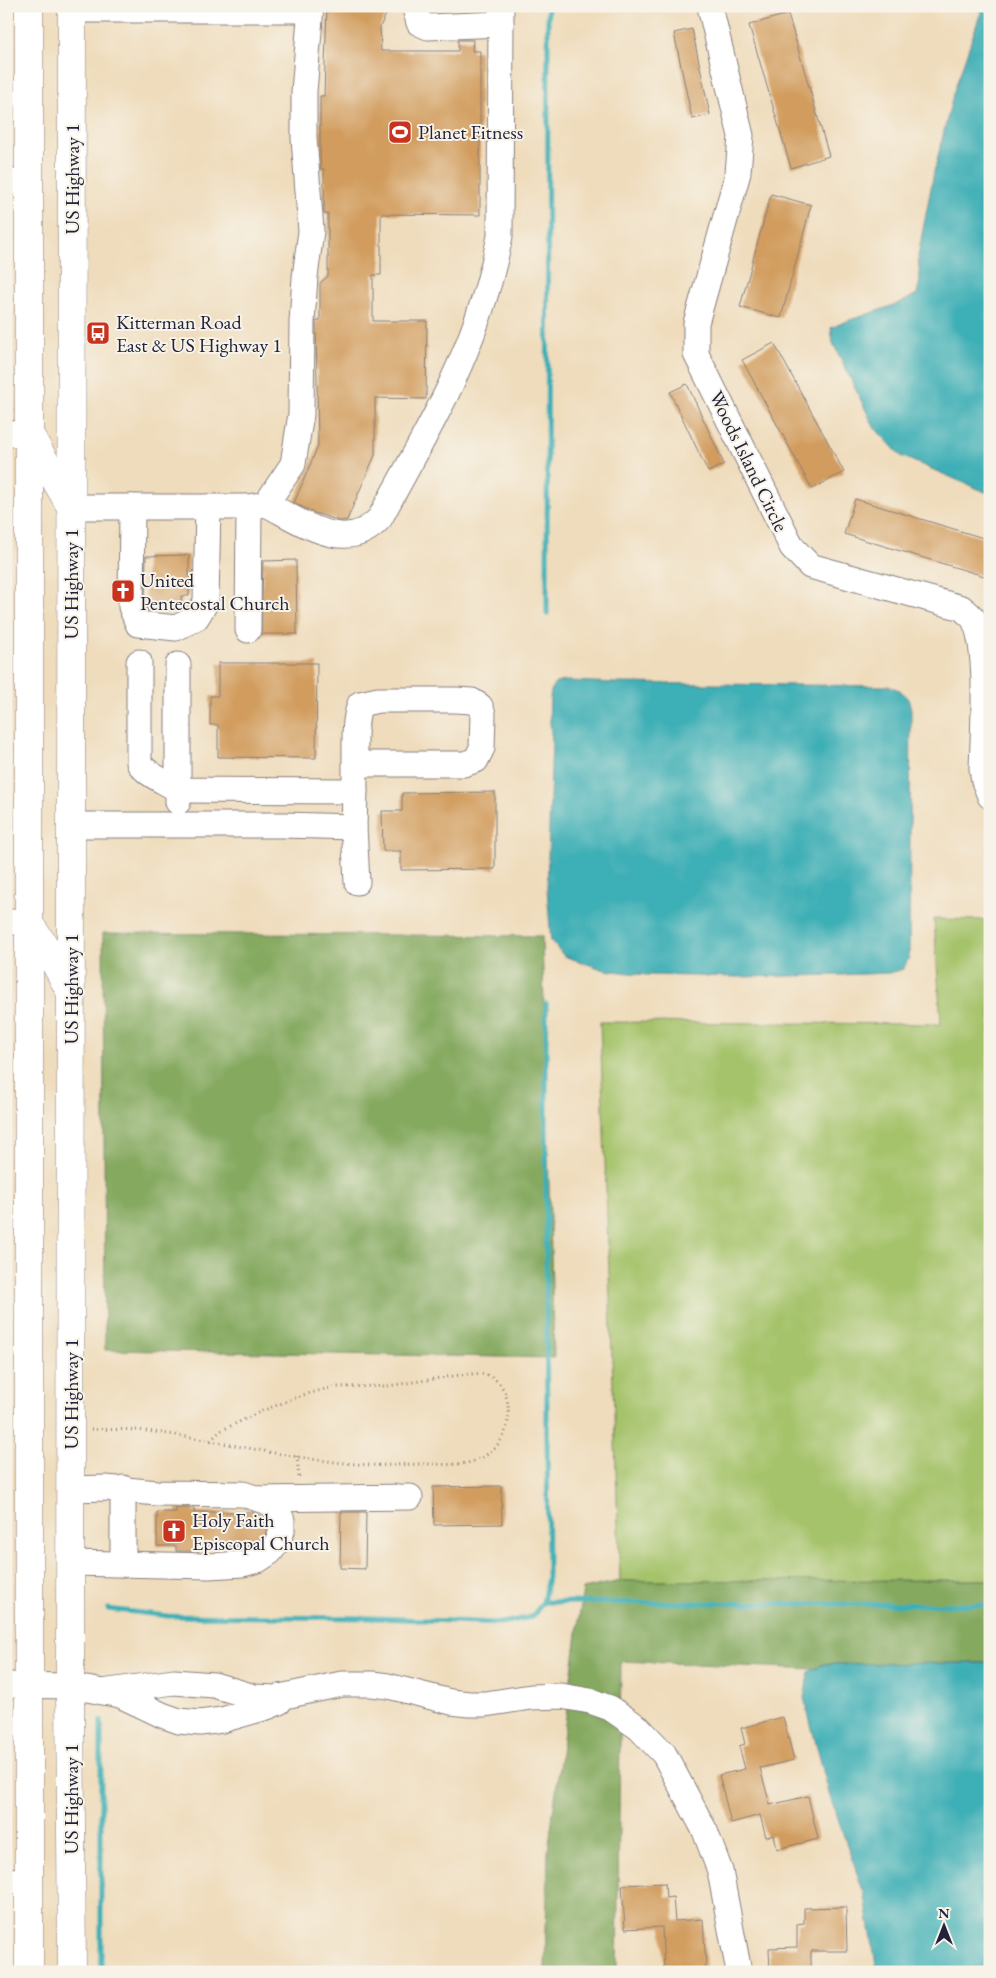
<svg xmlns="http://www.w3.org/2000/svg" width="996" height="1978" font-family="'EB Garamond',serif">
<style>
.green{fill:#a5c36b;stroke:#647253}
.forest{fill:#84a95f;stroke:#53664d}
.water{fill:#3eafb6;stroke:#306878}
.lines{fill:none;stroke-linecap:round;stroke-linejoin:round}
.stream{stroke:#3eafb6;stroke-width:5}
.building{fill:#d19c5d}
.minor-casing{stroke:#887f7c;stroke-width:27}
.major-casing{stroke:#887f7c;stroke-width:29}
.path{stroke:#887f7c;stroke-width:3;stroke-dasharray:1 4;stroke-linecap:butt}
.minor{stroke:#fff;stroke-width:25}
.major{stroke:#fff;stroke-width:28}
.labels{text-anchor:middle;stroke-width:4;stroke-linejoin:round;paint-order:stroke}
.poi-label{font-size:20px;fill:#22223b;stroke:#f7f3e8;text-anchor:start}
.street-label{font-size:20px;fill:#22223b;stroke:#f7f3e8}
</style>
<rect width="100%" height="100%" fill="#f7f3e8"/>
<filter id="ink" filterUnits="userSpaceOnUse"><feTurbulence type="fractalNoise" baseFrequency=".02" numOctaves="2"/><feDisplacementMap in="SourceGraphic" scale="10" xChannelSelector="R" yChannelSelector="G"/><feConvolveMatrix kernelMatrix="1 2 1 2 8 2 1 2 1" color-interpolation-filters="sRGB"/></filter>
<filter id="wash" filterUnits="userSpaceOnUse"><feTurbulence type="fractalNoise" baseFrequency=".0096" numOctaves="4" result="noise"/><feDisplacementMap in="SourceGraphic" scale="20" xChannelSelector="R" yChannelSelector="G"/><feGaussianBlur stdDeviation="1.12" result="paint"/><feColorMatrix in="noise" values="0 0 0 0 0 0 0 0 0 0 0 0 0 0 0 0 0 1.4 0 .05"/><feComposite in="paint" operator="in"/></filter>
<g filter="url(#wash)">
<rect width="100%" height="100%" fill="#efdcbc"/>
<path class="green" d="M934,919L990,920V1580L620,1581L600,1022L941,1024Z"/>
<g class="forest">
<path d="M103,933L542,936L554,1358L105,1350Z"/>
<path d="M990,1580V1663L824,1664L815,1669L621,1661L617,1972H545L548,1851L583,1589L620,1581Z"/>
</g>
<g class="water">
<path d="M983,6H990V494L901,456L874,427L833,343L831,328C859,314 891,310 917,294L920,280L918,256L934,172L954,91Z"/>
<path d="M568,681L616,683L888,686C902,690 908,694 911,709L909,958L903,969L890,973L840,975L738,977L647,975L605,970L564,956L551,941L547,889L552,739C550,729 546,688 556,683C559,682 564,681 568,681Z"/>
<path d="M990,1663V1972H877L865,1896L830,1797L804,1698L809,1672L824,1664Z"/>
</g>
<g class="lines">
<g class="stream">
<path d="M547,614L548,6"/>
<path d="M543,1602L990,1605"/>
<path d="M108,1609L168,1616L375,1618L501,1623L532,1617L543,1602L548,1577L546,1265V1004"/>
<path d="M101,1721V1972"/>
</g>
</g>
<g id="blocks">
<g class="building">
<path d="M327,6H390L380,27L381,51H458V40H473L472,51H480V215L381,214V275H373V321H427L426,399L375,398V455L347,520L340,521L315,513L294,503L318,446L316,323V321H320V283L328,276V214H324V169H321L320,154V96H324Z"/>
<path d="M788,14L829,156L791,168L749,25Z"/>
<path d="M692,29L710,115L692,119L674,33Z"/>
<path d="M771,194L811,205L781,318L740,307Z"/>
<path d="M774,343L844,472L812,489L742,360Z"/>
<path d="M687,384L724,464L708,472L670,392Z"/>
<path d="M855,499L990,540V556L984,576L844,534Z"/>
<path d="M189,555V596H181L182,609L148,611L145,604L146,556Z"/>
<path d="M296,560L297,634H261L263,561Z"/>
<path d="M218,663H317L316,758L218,757V725H210V696H218Z"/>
<path d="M495,792V869L401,870V851H383L382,811H402V793Z"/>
<path d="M501,1486L502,1524L434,1525L433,1487Z"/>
<path d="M176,1508H194V1512H251L265,1517L266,1533L260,1541L253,1546H194V1551H176V1546H157V1512H176Z"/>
<path d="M341,1512H366L365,1569L340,1568Z"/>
<path d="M783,1717L794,1760L760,1768L770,1805L808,1796L818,1839L777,1849L774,1835L766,1837L760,1815L731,1823L719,1775L745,1769L739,1746L745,1744L741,1728Z"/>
<path d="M665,1883L666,1898L673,1897L675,1921L703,1919L706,1968L664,1972L662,1927L625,1929L622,1885Z"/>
<path d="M846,1907L847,1951H811V1972H770L769,1948L797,1947V1924L804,1923V1908Z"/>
</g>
</g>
</g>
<g filter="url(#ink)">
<use href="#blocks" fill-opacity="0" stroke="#887f7c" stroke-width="1"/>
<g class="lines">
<g class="minor-casing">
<g id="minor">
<path d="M417,6L416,12L419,23L428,27L501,24"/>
<path d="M711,6V11L741,136L738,173L696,323V354L792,547L810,566L962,608C966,612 973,616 975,622C989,653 983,733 982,769L984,781L990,796"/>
<path d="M72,10H309"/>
<path d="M6,182H29"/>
<path d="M6,434L29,433"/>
<path d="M266,504C302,522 347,556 380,518C404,473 430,429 451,384C473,337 490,287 500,236L501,6"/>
<path d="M71,507H249L266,504L293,464L301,414L302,322L305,277L311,231L304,138V92L311,6"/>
<path d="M132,507L131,607L138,624L176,628L196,618L206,602L208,507"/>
<path d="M248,630L249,507"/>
<path d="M139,662V763C148,776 165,781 178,790V802"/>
<path d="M178,665V790L355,791"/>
<path d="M71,825H284L354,827C355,804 355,780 355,757C355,739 354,721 360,704L378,700H456L472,701L480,706L483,714L482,748L476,760L464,764H355"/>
<path d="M354,827L357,882"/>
<path d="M6,922H28"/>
<path d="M123,1488V1564"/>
<path d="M71,1489L106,1488L157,1493L243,1494L271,1503L277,1509L282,1520V1531L277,1543L270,1552L258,1560L243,1564L209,1566L71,1563"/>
<path d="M259,1499L410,1497"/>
<path d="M6,1685L70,1686L120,1695L162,1715L179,1721L200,1723L222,1720L267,1707L279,1702"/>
<path d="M102,1692L174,1682L214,1685L254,1697L275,1698L342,1684H372L388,1686L451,1702L469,1704H485L531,1697L561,1696L590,1701L610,1708L639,1728L664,1754L705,1831L720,1871L739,1972"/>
<path d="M6,1881L29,1880"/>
</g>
</g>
<g class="major-casing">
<g id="major">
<path d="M31,437L71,507"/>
<path d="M28,922L49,952L69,989"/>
<path d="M29,1972V6"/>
<path d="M72,1972L70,1686L72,6"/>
</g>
</g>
<g class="path">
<path d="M91,1429C106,1430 122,1429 137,1430C214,1438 292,1461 370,1465C387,1466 405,1464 423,1464C436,1464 449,1465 461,1464C496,1460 516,1429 506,1396C504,1388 497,1379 489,1376C483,1373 474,1374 467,1374L387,1386L333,1387L303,1395L262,1411L220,1431L210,1441"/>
<path d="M297,1456L299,1480"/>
</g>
<use href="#minor" class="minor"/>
<use href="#major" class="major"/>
</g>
</g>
<defs>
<g id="stadium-square" transform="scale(1.25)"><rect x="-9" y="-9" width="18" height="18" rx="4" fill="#c8321e" stroke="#f7f3e8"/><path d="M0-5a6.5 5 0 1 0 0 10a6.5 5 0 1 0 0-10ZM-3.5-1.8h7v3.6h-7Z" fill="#fff"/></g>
<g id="bus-square" transform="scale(1.25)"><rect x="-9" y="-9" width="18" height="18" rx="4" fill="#c8321e" stroke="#f7f3e8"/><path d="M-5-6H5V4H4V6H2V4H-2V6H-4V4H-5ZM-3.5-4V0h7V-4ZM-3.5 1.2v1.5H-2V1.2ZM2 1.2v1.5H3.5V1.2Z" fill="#fff"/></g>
<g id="church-square" transform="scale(1.25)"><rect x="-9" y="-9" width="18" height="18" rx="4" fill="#c8321e" stroke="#f7f3e8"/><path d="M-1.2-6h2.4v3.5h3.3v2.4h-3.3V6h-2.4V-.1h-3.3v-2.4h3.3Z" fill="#fff"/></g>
</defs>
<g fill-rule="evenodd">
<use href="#stadium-square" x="400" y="132"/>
<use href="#bus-square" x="98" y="333"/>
<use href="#church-square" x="123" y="591"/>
<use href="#church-square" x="174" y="1531"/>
</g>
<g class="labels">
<g class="poi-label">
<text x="418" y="139">Planet Fitness</text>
<text x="116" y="329">Kitterman Road<tspan x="116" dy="23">East &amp; US Highway 1</tspan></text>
<text x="140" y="587">United<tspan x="140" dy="23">Pentecostal Church</tspan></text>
<text x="192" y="1527">Holy Faith<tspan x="192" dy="23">Episcopal Church</tspan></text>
</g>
<g class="street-label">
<text transform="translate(72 179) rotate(-90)" y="7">US Highway 1</text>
<text transform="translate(749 461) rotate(64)" y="7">Woods Island Circle</text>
<text transform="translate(71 584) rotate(-90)" y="7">US Highway 1</text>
<text transform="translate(71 989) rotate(-90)" y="7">US Highway 1</text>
<text transform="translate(71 1394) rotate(-90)" y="7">US Highway 1</text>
<text transform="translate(71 1799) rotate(-90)" y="7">US Highway 1</text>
</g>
</g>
<rect width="996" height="1978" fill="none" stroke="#f7f3e8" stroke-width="25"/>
<g transform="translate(944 1926)" stroke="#f7f3e8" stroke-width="4" paint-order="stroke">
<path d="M0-4L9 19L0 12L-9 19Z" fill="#22223b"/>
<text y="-8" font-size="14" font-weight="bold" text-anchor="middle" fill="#22223b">N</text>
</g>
</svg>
